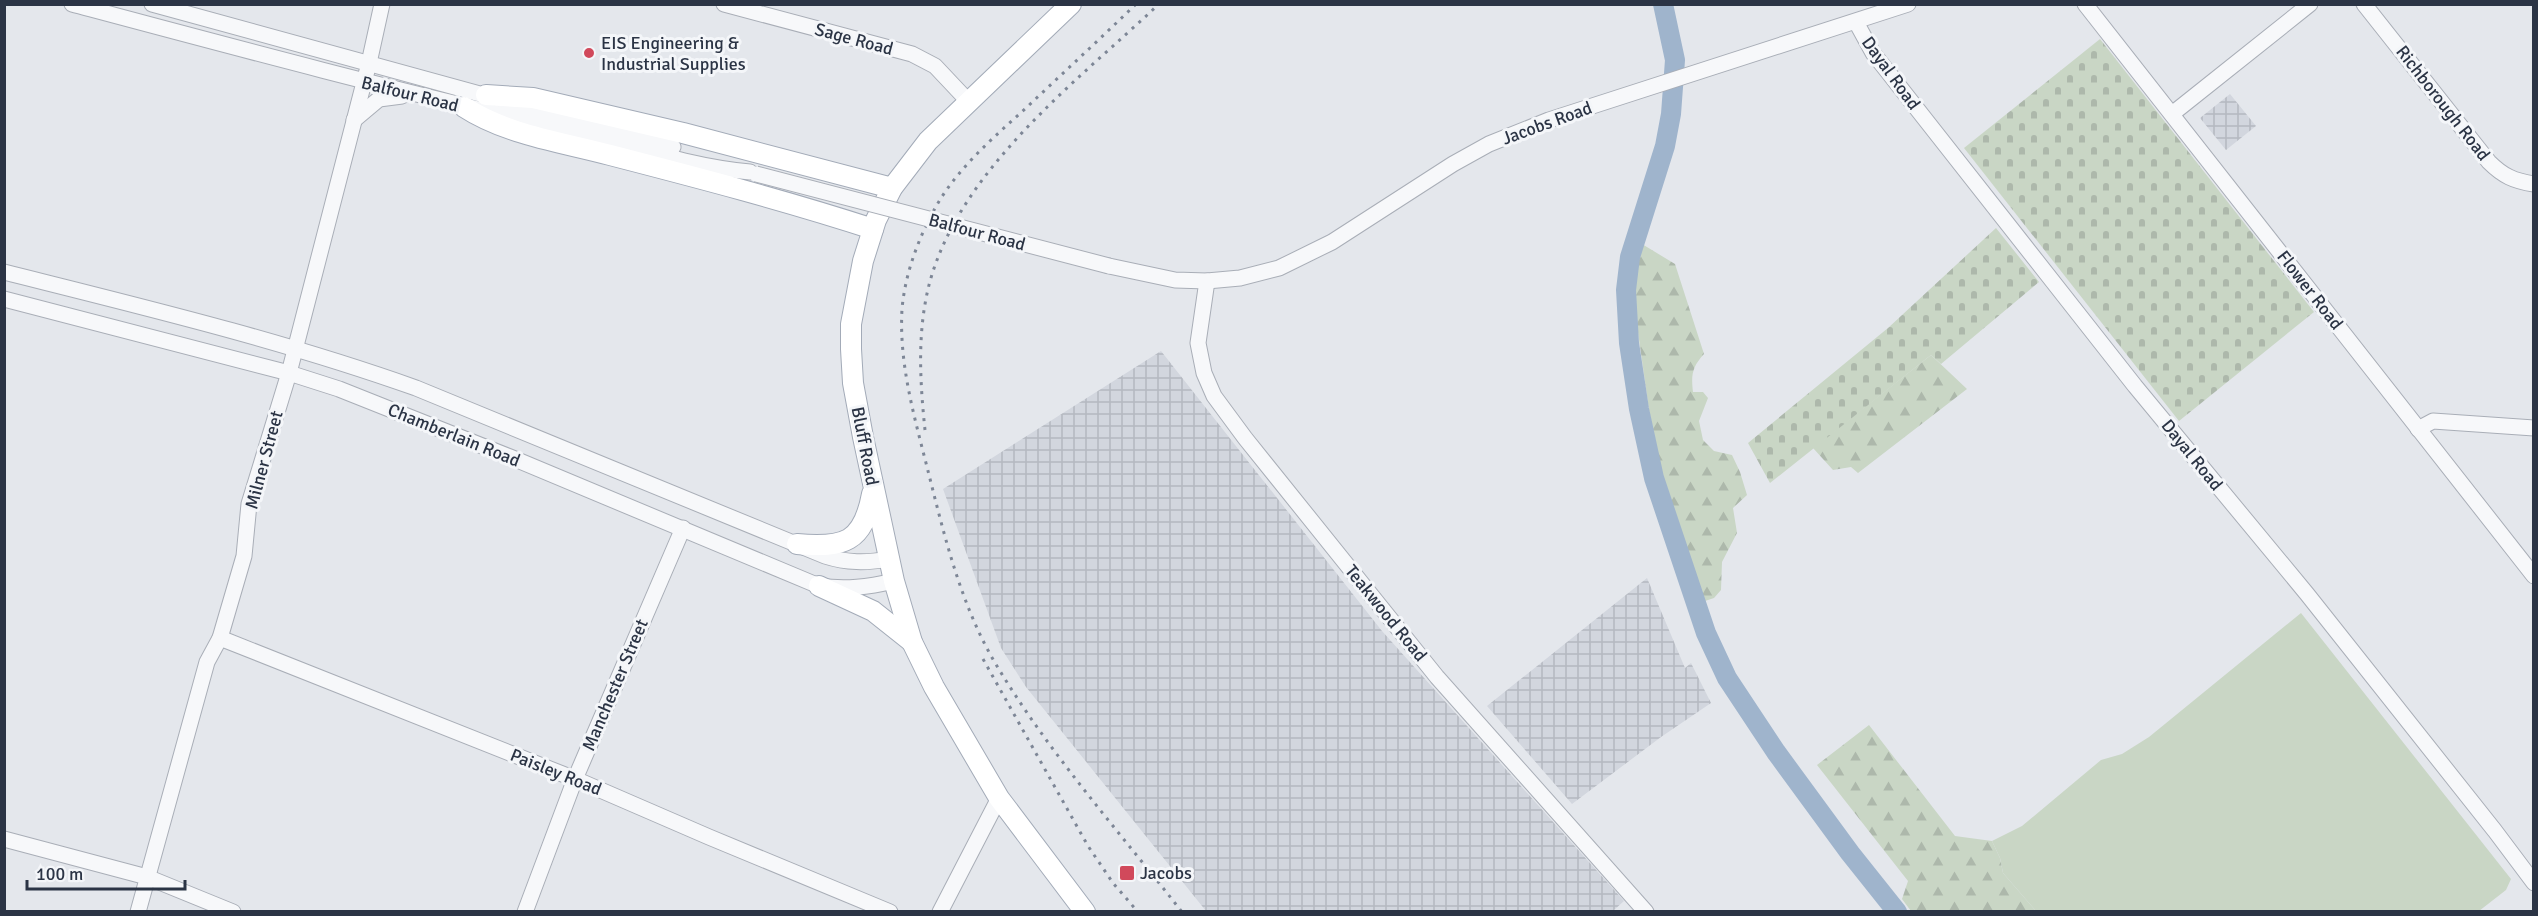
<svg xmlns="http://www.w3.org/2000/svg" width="2538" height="916" font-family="Signika,sans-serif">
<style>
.industrial{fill:url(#industrial-grid)}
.green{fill:#c9d6c5}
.forest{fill:url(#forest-firs)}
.cemetery{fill:url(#cemetery-stones)}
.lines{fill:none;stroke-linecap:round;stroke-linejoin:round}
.river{stroke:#9fb4cc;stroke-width:20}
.minor-casing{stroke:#a9aeb7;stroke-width:17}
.major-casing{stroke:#a3abb8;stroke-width:22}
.minor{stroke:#f7f8fa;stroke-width:15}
.major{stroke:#fff;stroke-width:20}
.rail{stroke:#7d8696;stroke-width:3;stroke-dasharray:3 6;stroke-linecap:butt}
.minor-bridge-casing{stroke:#a9aeb7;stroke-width:17;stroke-linecap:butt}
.minor-bridge{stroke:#f7f8fa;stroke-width:15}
.poi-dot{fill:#d1495b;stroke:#f4f6f9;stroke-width:2}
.labels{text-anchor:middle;stroke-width:6;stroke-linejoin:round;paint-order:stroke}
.street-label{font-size:18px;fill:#2b3445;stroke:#f4f6f9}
.poi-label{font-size:18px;fill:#2b3445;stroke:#f4f6f9;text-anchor:start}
</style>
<defs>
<pattern id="industrial-grid" width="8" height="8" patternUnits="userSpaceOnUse" patternTransform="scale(1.5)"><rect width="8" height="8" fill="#d2d6de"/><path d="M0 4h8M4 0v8" fill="none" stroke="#b4b8c0"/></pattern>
<pattern id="forest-firs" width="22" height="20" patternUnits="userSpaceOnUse" patternTransform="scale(1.5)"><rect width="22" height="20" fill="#c9d6c5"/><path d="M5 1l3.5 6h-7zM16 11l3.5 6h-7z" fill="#adb8ab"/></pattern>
<pattern id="cemetery-stones" width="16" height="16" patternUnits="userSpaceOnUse" patternTransform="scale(1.5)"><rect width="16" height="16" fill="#c9d6c5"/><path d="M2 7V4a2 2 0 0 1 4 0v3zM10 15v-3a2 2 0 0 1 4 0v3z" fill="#adb8ab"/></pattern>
</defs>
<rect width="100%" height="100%" fill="#e4e7ec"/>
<g class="industrial">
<path d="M2230,94L2256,126L2226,150L2200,118Z"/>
<path d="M1161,351L1382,631L1624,901L1613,911H1206L1026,687L1001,648L943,489Z"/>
<path d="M1647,578L1685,668L1691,663L1711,703L1661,737L1572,804L1487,706Z"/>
</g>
<path class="green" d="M2301,613L2511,879L2506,890L2479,911H2036L2003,873L2000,858L1992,841L2022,826L2101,760L2122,754L2149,737Z"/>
<g class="forest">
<path d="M1642,244L1675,264L1704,354C1692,367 1691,375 1693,392H1703L1708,398L1699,421L1703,440L1714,451L1732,455L1740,472L1747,495L1733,508L1737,533L1722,562L1721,590L1714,598L1705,601L1665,487L1649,410L1634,304L1635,273Z"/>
<path d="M1931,355L1967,389L1858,473L1851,467L1833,470L1813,448Z"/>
<path d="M1869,725L1955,836L1992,841L2000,858L2003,873L2036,911H1911L1902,899L1908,881L1817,765Z"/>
</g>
<g class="cemetery">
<path d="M2100,39L2314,312L2179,421L1964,148Z"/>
<path d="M1996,228L2039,282L1941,364L1931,355L1770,483L1748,443L1888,328Z"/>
</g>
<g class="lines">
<path class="river" d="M1663,4L1675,60L1671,114L1665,146L1630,257L1626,290L1629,343L1639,409L1654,478L1706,633L1727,678L1776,752L1850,853L1897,912"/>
<g class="minor-casing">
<g id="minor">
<path d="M72,4C233,47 393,90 555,127C620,142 684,166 750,172"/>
<path d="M152,4L673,147"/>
<path d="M724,4L912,54L935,66L968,101"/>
<path d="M2085,4L2534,576"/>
<path d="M2364,4L2489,162C2503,176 2514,181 2534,184"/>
<path d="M1856,22L1873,53L1888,72L2135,386L2307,594L2495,831L2534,883"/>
<path d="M2172,114L2310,4"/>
<path d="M354,120L379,99L402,96"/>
<path d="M1109,266L1175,280L1207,281L1240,278L1279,268L1332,242L1453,164L1489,144L1549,120L1908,4"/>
<path d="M4,272C143,307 281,340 416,388L825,556C847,563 866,563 889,559"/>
<path d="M1207,281L1198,343L1204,373L1214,396L1245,438L1437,677L1646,912"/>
<path d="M4,299L289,373L339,389L510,457L819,586C846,590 868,587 894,581"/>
<path d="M2418,429L2433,421L2534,428"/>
<path d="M220,638L575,779L709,837L890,912"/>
<path d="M4,839L147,877L233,912"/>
<path d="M138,912L207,662L220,638L244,556L249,504L289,373L369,63L382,4"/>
<path d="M525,912L575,779L683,528"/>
<path d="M940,912L999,798"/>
</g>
</g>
<g class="major-casing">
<g id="major">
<path d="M1071,4L928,141L892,188L876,220L863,261L851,324V349L853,383L863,437L894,581L912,642L934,687L999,798L1085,912"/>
<path d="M486,95L533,98L683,133L892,188"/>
<path d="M464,107C507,135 562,142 610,155C699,178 787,201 873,229"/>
<path d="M797,544C844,548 863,543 872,494"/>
<path d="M819,586L873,611L912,642"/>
</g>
</g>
<use href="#minor" class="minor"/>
<use href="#major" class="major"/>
<g class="rail">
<path d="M1136,4C1100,39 1063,73 1026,108C992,139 955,170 933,212C917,242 905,275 902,309C899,362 913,412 926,463C943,530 959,601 994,661C1047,751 1118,830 1182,912"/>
<path d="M925,430C920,382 917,333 929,285C959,170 1075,83 1159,4"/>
<path d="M983,659L1088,846L1113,883L1138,912"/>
</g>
<g class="minor-bridge-casing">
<path id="minor-bridge" d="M756,174L1109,266"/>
</g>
<use href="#minor-bridge" class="minor-bridge"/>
</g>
<g class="poi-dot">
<circle cx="589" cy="53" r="6"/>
<rect x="1119" y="865" width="16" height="16" rx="3"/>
</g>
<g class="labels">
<g class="street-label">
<text transform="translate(854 39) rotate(15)" y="6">Sage Road</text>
<text transform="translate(1891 73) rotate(54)" y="6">Dayal Road</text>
<text transform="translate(410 94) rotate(14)" y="6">Balfour Road</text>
<text transform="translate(2443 103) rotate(52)" y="6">Richborough Road</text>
<text transform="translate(1547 123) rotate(-20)" y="6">Jacobs Road</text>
<text transform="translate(977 232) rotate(15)" y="6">Balfour Road</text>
<text transform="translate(2310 290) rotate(52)" y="6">Flower Road</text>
<text transform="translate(454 435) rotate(22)" y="6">Chamberlain Road</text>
<text transform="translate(865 446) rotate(79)" y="6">Bluff Road</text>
<text transform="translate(2192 455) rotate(51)" y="6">Dayal Road</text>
<text transform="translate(264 460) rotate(-75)" y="6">Milner Street</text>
<text transform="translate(1386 613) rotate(51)" y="6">Teakwood Road</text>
<text transform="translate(615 685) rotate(-67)" y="6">Manchester Street</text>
<text transform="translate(556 772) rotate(22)" y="6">Paisley Road</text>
</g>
<g class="poi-label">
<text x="601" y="49">EIS Engineering &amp;<tspan x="601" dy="21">Industrial Supplies</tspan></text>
<text x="1140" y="879">Jacobs</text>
</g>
</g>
<rect width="2538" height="916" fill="none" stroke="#2b3445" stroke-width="12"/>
<path d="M27 880v9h158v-9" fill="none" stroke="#2b3445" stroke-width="3"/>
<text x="36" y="880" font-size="18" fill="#2b3445" stroke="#f4f6f9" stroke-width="4.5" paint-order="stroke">100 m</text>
</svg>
